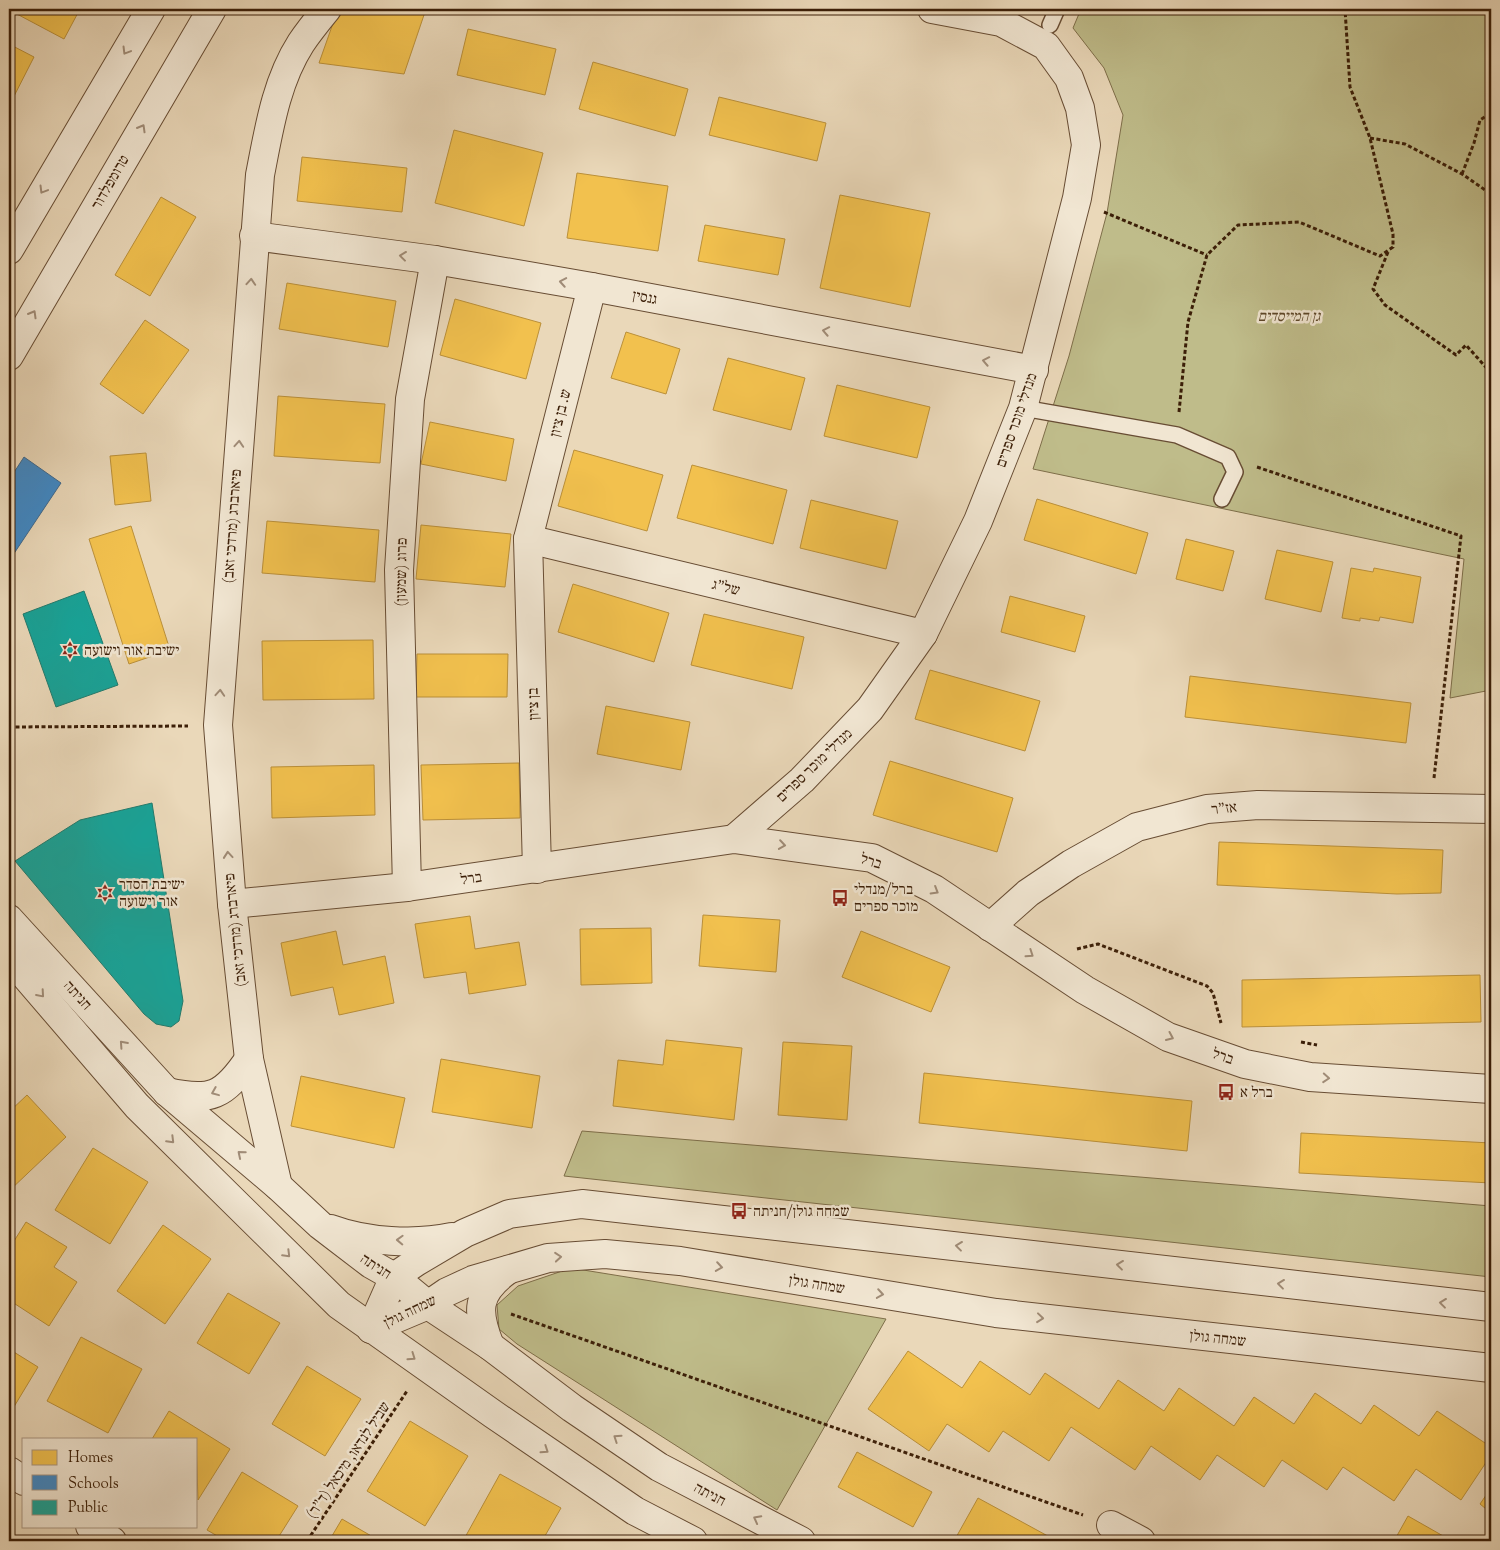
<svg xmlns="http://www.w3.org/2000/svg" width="1500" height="1550" font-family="'Sorts Mill Goudy','Frank Ruhl Libre',serif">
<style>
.green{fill:#bfbc8a;stroke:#7e6e49}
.homes{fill:#f2c14e;stroke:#bb9039}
.schools{fill:#3f88c5;stroke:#3e688c}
.public{fill:#17a398;stroke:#227b6d}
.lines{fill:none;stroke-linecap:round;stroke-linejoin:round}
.service-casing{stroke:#684d34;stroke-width:18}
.minor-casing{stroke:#684d34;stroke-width:30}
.tertiary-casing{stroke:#684d34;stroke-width:30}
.path{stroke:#3c1f08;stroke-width:3;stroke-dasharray:4 2.5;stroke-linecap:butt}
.service{stroke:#f1e6d2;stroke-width:15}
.minor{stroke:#f1e6d2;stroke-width:28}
.tertiary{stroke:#f1e6d2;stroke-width:28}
.oneway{stroke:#a08c77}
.labels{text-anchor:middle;stroke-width:5;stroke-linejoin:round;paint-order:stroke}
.street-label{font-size:15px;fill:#3c1f08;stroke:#f1e6d2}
.park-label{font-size:15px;font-style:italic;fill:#5d4628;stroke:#f1e6d2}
.poi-label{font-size:15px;fill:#3c1f08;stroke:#f1e6d2;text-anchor:start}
</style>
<rect width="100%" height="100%" fill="#ead8b9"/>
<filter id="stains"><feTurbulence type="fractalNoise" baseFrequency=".004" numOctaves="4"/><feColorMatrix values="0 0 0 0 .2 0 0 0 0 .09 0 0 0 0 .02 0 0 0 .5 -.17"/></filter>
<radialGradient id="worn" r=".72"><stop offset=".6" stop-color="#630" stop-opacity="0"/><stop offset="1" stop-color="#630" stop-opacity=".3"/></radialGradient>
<g class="green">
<path d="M1081,9H1491V690L1450,698L1464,559L1033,469L1069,356L1107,213L1123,115L1104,68L1073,28Z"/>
<path d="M582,1131L1491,1206V1277L564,1176Z"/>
<path d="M571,1268L886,1319L777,1510L517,1344L499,1329L497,1305L518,1286Z"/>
</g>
<g class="homes">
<path d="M18,9H80L64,39L15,13Z"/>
<path d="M343,9H426L404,74L319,63L337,12Z"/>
<path d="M468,29L556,49L545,95L457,75Z"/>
<path d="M9,44L34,57L9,106Z"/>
<path d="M593,62L688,89L675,136L579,109Z"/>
<path d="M719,97L826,123L817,161L709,135Z"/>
<path d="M454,130L543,153L524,226L435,203Z"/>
<path d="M302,157L407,168L402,212L297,201Z"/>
<path d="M577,173L668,186L658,251L567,238Z"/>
<path d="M840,195L930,213L910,307L820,288Z"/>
<path d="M161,197L196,217L150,296L115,275Z"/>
<path d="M705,225L785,239L778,275L698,261Z"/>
<path d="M287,283L396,301L388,347L279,329Z"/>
<path d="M455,299L541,323L526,379L440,355Z"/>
<path d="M145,320L189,350L143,414L100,384Z"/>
<path d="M626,332L680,349L666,394L611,378Z"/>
<path d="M728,358L805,378L791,430L713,410Z"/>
<path d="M837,385L930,407L917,458L824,436Z"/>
<path d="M278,396L385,404L380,463L274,456Z"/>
<path d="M430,422L514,439L506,481L421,464Z"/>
<path d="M574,450L663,475L647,531L558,506Z"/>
<path d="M146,453L151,501L115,505L110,456Z"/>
<path d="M692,465L787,490L773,544L677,518Z"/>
<path d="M1037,499L1148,533L1136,574L1024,540Z"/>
<path d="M811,500L898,521L886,569L800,548Z"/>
<path d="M267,521L379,530L375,582L262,573Z"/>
<path d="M421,525L511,534L505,587L416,579Z"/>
<path d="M131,526L170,650L129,664L89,539Z"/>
<path d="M1186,539L1234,551L1223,591L1176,579Z"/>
<path d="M1277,550L1333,562L1321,612L1265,599Z"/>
<path d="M1351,568L1373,572L1374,568L1421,577L1413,623L1380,617L1379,621L1360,618V621L1342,618Z"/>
<path d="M573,584L669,613L654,662L558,632Z"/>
<path d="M1010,596L1085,616L1075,652L1001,632Z"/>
<path d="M704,614L804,637L792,689L691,665Z"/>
<path d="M373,640L374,699L263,700L262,641Z"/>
<path d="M417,654H508L507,697H416Z"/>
<path d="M930,670L1040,701L1025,751L915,719Z"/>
<path d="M1190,676L1411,703L1406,743L1185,717Z"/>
<path d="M606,706L690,722L681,770L597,754Z"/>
<path d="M1491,706V737L1486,707Z"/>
<path d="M890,761L1013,798L997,852L873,815Z"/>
<path d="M519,763L520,818L423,820L421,765Z"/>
<path d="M374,765L375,815L272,818L271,767Z"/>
<path d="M1219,842L1443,850L1441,893L1397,894L1217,885Z"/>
<path d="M703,915L780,920L776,972L699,966Z"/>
<path d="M470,916L475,949L519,942L526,985L469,994L466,972L424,978L415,924Z"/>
<path d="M651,928L652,983L581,985L580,929Z"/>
<path d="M336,931L343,965L385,956L394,1003L339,1015L333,987L291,996L281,943Z"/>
<path d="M861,931L950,967L931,1012L842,977Z"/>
<path d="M1480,975L1481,1022L1242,1027V980Z"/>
<path d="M666,1040L742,1048L734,1120L613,1106L618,1060L663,1065Z"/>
<path d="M783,1042L852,1046L847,1120L778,1115Z"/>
<path d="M441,1059L540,1076L532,1128L432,1112Z"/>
<path d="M924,1073L1192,1101L1187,1151L919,1123Z"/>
<path d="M301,1076L405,1098L394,1148L291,1126Z"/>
<path d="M27,1095L66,1137L9,1191V1112Z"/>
<path d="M1301,1133L1491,1143V1183L1299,1173Z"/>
<path d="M93,1148L148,1182L110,1244L55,1210Z"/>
<path d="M26,1222L67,1247L54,1267L77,1282L49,1326L9,1300V1287L14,1278L9,1274V1249Z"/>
<path d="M163,1225L211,1259L165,1324L117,1291Z"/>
<path d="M228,1293L280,1323L249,1374L197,1343Z"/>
<path d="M81,1337L142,1369L108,1433L47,1401Z"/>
<path d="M9,1349L38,1367L9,1415Z"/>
<path d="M908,1351L962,1388L980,1361L1030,1395L1045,1373L1099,1409L1118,1380L1164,1411L1179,1388L1234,1426L1254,1397L1294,1424L1315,1393L1361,1424L1374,1405L1419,1436L1437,1411L1491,1447V1455L1461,1500L1416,1469L1394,1501L1343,1467L1327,1490L1282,1460L1264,1487L1217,1455L1200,1480L1151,1446L1135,1470L1071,1427L1049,1461L1003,1431L989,1452L947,1424L929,1451L868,1409Z"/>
<path d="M307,1366L361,1399L325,1456L272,1424Z"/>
<path d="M169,1411L230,1449L198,1500L196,1439H152Z"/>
<path d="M410,1421L468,1456L425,1526L367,1491Z"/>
<path d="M857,1452L932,1492L913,1527L838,1487Z"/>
<path d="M242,1472L298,1506L276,1541H226L207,1530Z"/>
<path d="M500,1474L561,1508L542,1541H463Z"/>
<path d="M1491,1488V1513L1480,1504Z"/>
<path d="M978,1498L1057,1541H954Z"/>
<path d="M1408,1516L1452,1541H1394Z"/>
<path d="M342,1519L380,1541H329Z"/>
</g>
<path class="schools" d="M24,457L61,483L9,561V480Z"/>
<g class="public">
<path d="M84,591L118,685L56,707L23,614Z"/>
<path d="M152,803L183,1001L179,1021L171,1027L156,1024L144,1014L15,861L80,820Z"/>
</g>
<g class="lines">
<g class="service-casing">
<g id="service">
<path d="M1050,25L1057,9"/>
<path d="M1023,408L1177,435L1228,457L1235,472L1222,499"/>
</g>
</g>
<g class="minor-casing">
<g id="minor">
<path d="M254,236L435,260L592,287L1034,370"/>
<path d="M528,539L923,634"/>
<path d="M734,839L802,780L870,709L923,634L978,521L1023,408L1077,198L1086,145L1080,108L1069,78L1046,46L1001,22L932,9"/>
<path d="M537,869L528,539L592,287"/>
<path d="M407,887L399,570L410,399L435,260"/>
<path d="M232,904L407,887L734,839L872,858L934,889L1085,990L1168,1037L1245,1064L1310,1077L1491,1089"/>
<path d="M990,927L1028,893L1071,864L1137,827L1207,809L1258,805L1491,809"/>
<path d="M167,1092C211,1102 224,1096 249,1059"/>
<path d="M278,1186L249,1059L232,904L218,725L260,175C269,129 276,82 301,43C309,31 318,20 327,9"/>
<path d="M9,1471L24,1481"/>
<path d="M1111,1525L1141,1541"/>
<path d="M90,1526L112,1541"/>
</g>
</g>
<g class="tertiary-casing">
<g id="tertiary">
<path d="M9,250L151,9"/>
<path d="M9,356L212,9"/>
<path d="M9,919L167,1092L278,1186L320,1225L371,1264L394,1277L428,1305L490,1346L572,1408L659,1467L801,1541"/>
<path d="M9,957L137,1106L339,1305L493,1414L635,1511L693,1541"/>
<path d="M331,1229C366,1242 415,1245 452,1237"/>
<path d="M371,1329L394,1277L416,1262L465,1233L509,1214L582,1204L1491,1307"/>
<path d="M371,1329L428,1305L447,1292L473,1280L548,1258L605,1254L680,1261L996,1313L1491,1368"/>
<path d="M490,1346C476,1311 476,1293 508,1270"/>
</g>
</g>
<g class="path">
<path d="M1370,138L1405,144L1462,174L1491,194"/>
<path d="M1462,174L1474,143L1480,120L1491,113"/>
<path d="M1104,212L1207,255"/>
<path d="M1388,252L1373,289L1385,305L1456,355L1466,345L1491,373"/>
<path d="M1179,412L1188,322L1207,255L1238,225L1299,222L1380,256L1393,247V234L1370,138L1350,87L1345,9"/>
<path d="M1257,467L1461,536L1434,778"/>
<path d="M9,727L188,726"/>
<path d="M1077,949L1098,944L1207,986L1213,993L1221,1023"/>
<path d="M1301,1042L1317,1045"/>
<path d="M511,1314L1083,1515"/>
<path d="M307,1541L407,1391"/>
</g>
<use href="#service" class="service"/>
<use href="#minor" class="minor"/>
<use href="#tertiary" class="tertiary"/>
</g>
<defs><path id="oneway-chevron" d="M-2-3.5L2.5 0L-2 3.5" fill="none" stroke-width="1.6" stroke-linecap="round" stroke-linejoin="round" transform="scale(1.25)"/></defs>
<g class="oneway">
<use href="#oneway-chevron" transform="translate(126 51) rotate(121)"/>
<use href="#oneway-chevron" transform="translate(142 128) rotate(-60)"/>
<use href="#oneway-chevron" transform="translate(43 190) rotate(121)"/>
<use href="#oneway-chevron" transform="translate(403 256) rotate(-173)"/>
<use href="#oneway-chevron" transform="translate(251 282) rotate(-86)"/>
<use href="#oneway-chevron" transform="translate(563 282) rotate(-170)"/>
<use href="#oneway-chevron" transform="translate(33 314) rotate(-60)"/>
<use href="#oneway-chevron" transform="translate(826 331) rotate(-169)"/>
<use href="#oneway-chevron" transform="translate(986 361) rotate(-169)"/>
<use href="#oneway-chevron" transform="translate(239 444) rotate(-86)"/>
<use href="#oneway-chevron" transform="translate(220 693) rotate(-86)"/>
<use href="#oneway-chevron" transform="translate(782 845) rotate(8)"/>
<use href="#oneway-chevron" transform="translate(228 855) rotate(-95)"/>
<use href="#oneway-chevron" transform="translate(935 891) rotate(31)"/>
<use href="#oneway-chevron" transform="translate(1030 954) rotate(34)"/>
<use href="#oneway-chevron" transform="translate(41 994) rotate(49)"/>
<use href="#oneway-chevron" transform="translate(1170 1037) rotate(24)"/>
<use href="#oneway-chevron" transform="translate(123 1044) rotate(-132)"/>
<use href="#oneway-chevron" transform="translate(1326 1078) rotate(4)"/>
<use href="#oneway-chevron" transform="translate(215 1092) rotate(158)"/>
<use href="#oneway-chevron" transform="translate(171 1140) rotate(45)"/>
<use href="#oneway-chevron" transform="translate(241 1154) rotate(-140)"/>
<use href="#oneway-chevron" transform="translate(400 1240) rotate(-178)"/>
<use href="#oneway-chevron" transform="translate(959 1246) rotate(-173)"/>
<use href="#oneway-chevron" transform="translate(287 1254) rotate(45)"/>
<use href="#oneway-chevron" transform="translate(558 1257) rotate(-5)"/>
<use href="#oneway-chevron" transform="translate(1120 1265) rotate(-173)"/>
<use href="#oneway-chevron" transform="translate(719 1267) rotate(9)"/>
<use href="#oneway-chevron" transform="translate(1281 1284) rotate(-173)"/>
<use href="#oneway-chevron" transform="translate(880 1294) rotate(9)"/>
<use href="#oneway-chevron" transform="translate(1443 1303) rotate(-173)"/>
<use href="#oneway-chevron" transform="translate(1040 1318) rotate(6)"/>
<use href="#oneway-chevron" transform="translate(412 1357) rotate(35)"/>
<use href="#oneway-chevron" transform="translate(617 1438) rotate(-146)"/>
<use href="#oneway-chevron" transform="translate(545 1450) rotate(34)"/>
<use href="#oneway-chevron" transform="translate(757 1519) rotate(-152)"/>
</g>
<defs>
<g id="synagogue-bare" transform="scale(1.35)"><path d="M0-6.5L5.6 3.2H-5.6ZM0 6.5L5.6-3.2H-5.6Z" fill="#8f2418" stroke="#f1e6d2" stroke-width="2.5" paint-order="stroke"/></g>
<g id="bus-bare" transform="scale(1.35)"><path d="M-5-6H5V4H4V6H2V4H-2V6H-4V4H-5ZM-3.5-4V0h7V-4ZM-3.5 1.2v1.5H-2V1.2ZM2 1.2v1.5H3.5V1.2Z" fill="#8f2418" stroke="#f1e6d2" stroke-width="2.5" paint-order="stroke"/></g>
</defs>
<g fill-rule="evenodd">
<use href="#synagogue-bare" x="70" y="650"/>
<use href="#synagogue-bare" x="105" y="893"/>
<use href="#bus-bare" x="840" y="898"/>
<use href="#bus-bare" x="1226" y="1092"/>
<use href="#bus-bare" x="739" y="1211"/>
</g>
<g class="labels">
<g class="street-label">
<text transform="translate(110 182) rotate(-60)" y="5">טרומפלדור</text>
<text transform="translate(645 297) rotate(11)" y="5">גנסין</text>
<text transform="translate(560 413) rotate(-76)" y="5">ש. בן ציון</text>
<text transform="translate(1016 420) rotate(-71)" y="5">מנדלי מוכר ספרים</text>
<text transform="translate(232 526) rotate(-86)" y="5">פיארברג (מרדכי זאב)</text>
<text transform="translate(401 572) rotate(-89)" y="5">פרוג (שמעון)</text>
<text transform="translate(726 587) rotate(14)" y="5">של"ג</text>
<text transform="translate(533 704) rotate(-92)" y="5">בן ציון</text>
<text transform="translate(814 765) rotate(-44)" y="5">מנדלי מוכר ספרים</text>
<text transform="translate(1224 808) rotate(-6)" y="5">אז"ר</text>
<text transform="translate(871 861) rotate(17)" y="5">ברל</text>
<text transform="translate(471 878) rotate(-8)" y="5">ברל</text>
<text transform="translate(235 930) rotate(-96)" y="5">פיארברג (מרדכי זאב)</text>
<text transform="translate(78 995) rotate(48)" y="5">חניתה</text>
<text transform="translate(1223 1056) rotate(19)" y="5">ברל</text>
<text transform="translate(376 1266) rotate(33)" y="5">חניתה</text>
<text transform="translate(817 1284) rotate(9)" y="5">שמחה גולן</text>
<text transform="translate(410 1311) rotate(-26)" y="5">שמחה גולן</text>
<text transform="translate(1218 1338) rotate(6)" y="5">שמחה גולן</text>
<text transform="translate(348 1460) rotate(-56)" y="5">שביל לנדאו, מיכאל (ד"ר)</text>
<text transform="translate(710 1494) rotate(28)" y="5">חניתה</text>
</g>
<g class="park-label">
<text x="1289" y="321">גן המייסדים</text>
</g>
<g class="poi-label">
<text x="84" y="655">ישיבת אור וישועה</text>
<text x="119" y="889">ישיבת הסדר<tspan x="119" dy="17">אור וישועה</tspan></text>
<text x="854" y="894">ברל/מנדלי<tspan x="854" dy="17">מוכר ספרים</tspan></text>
<text x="1240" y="1097">ברל א</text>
<text x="753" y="1216">שמחה גולן/חניתה</text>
</g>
</g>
<rect width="1500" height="1550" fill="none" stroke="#ead8b9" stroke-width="30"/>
<rect x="10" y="10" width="1480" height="1530" fill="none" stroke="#3c1f08" stroke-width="2.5"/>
<rect x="15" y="15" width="1470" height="1520" fill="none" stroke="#3c1f08"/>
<rect x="22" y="1438" width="175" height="90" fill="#f1e6d2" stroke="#a99681"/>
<rect x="32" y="1450" width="25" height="15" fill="#f2c14e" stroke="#a99681"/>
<text x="68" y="1462" font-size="15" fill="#3c1f08">Homes</text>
<rect x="32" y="1475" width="25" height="15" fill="#3f88c5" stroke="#a99681"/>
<text x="68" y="1488" font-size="15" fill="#3c1f08">Schools</text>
<rect x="32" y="1500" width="25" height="15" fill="#17a398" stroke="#a99681"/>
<text x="68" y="1512" font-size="15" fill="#3c1f08">Public</text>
<rect width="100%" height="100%" filter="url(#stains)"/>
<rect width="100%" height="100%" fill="url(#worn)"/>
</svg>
